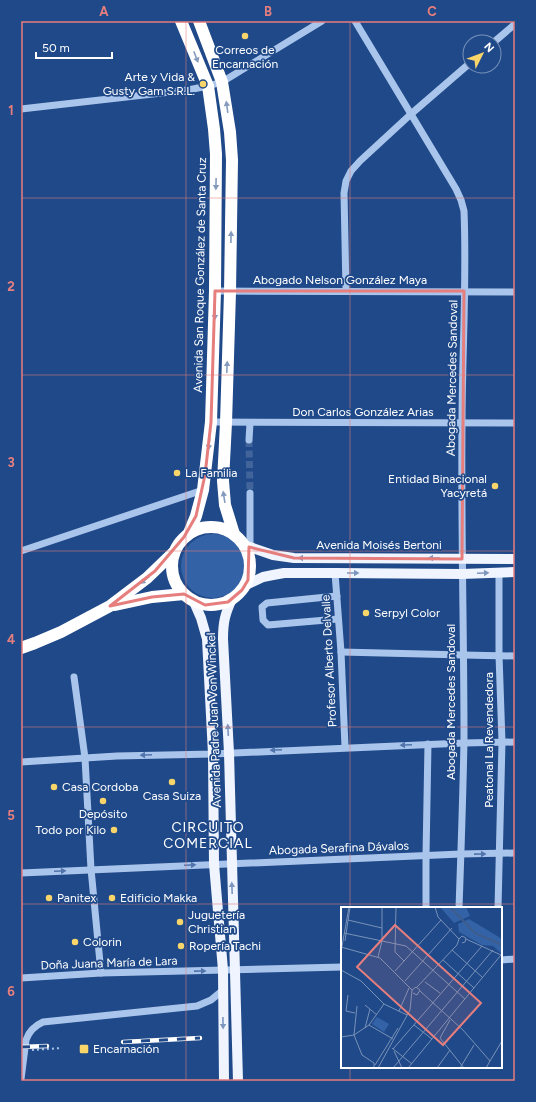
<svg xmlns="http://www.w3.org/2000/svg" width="536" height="1102" font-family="Figtree,sans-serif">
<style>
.green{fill:#3362a6}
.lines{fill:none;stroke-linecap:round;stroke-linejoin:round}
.minor-tunnel{stroke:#41649b;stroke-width:7;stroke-dasharray:7 3.5;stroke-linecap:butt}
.path{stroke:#aac5eb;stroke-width:2;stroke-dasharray:2 3;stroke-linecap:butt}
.minor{stroke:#aac5eb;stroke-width:7}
.major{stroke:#eff4fe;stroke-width:10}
.highway{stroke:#fff;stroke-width:12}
.rail-casing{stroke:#fff;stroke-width:4.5}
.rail{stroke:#1f4989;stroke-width:3;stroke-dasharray:9;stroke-linecap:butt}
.oneway{fill:#849bbe}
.oneway2{fill:#7d96be}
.oneway3{fill:#5074ab}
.marked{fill:none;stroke:#e67e7e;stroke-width:3;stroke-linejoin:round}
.grid{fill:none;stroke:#e67e7e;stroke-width:1;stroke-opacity:0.55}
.poi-dot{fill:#f9d56a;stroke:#1f4989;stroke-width:1.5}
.labels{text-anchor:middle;stroke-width:3.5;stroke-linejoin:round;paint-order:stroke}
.poi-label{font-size:12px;fill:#fff;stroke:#1f4989;text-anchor:start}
.street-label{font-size:12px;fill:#fff;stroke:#1f4989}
.quarter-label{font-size:14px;letter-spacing:1px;fill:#fff;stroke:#1f4989}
.inset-river{fill:none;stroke:#3f5d8c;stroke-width:2}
.inset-road{fill:none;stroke:#7992b8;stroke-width:1}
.view{fill:#e67e7e;fill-opacity:0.15;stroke:#e67e7e;stroke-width:2}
.inset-edge{fill:none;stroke:#fff;stroke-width:2}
.neatline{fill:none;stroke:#e67e7e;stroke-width:1.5}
.grid-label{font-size:13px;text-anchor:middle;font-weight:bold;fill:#e67e7e}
</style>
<rect width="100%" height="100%" fill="#1f4989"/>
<circle class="green" cx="213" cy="566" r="32"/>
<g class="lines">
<path class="minor-tunnel" d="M249,440L250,493"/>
<path class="path" d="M32,1050L62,1048"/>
<g class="minor">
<path d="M355,21L456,189L461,200L464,211C467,283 462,354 462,425C461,530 464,635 464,740C463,796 461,852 459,908"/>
<path d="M494,42L515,24"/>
<path d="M21,109L188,90L208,86L222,82L322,21"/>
<path d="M215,291L515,292"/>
<path d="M346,291L344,193L346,181L351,171L360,161L411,114L470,63"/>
<path d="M211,422L515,423"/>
<path d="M249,440L250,423"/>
<path d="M250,547V493"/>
<path d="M21,551L203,490"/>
<path d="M335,573L341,652L345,747"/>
<path d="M337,596L267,603L262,607L263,620L268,625L338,619"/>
<path d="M341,652L463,655L515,656"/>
<path d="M74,677L85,758L91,869L101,973"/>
<path d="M21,762L117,756L213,754L464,743L515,742"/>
<path d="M21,873L461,854L515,853"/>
<path d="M426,908V856L428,744"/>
<path d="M498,908L502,742L499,655V572"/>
<path d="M501,960L515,959"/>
<path d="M21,978L101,973L342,967"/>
<path d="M21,1079L26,1040C29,1031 34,1026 43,1022L197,1006L211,1000L222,991"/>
</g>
<g class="major">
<path d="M244,545L273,555L294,558L515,559"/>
<path d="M246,585L263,577L273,575L284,573H335L462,574L515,572"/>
<path d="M232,599C225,614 223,622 223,639L229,753L238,1081"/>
<path d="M194,602L201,618L207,639L213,754L214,864L223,970L224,1081"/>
</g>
<g class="highway">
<path d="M181,21L208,86L214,129L216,154L215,291L211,422L203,490L196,516L189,533"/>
<path d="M199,21L222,82L230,132L232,160L230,292L226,423L223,481L225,505L234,534"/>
<circle cx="211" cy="566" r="39"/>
<path d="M115,605L152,597L184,594"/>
<path d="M21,648L35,643L61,632L110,606L147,578L173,553"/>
</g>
<g class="rail-casing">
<g id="rail">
<path d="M123,1042L200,1038"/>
<path d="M21,1047L47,1046"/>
</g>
</g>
<use href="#rail" class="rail"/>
</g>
<defs><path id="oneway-solid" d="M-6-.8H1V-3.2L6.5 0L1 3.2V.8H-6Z"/></defs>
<g class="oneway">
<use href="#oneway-solid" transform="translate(196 57) rotate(69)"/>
<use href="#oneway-solid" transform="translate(227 107) rotate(-98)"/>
<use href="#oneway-solid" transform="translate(216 184) rotate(91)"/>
<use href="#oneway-solid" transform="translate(231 237) rotate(-89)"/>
<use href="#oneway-solid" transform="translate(215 314) rotate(92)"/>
<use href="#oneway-solid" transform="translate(227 367) rotate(-88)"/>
<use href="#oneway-solid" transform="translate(209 444) rotate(97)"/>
<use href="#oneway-solid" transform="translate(224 497) rotate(-99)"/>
<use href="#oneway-solid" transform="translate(145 580) rotate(141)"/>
</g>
<g class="oneway2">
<use href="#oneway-solid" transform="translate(304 558) rotate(-180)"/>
<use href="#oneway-solid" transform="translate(434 558) rotate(-180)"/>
<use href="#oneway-solid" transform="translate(353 573)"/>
<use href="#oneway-solid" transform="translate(483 573) rotate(-2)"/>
<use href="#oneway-solid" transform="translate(228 730) rotate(-93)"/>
<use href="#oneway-solid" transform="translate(232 888) rotate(-92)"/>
<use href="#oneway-solid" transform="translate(223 1023) rotate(89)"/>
</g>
<g class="oneway3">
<use href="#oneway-solid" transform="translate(406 745) rotate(178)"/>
<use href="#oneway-solid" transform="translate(276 750) rotate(177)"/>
<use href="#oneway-solid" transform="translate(146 755) rotate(178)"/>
<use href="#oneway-solid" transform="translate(480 854) rotate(-1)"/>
<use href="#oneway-solid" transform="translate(190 865) rotate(-2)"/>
<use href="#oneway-solid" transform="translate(60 871) rotate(-3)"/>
<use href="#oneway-solid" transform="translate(200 971) rotate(-1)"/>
</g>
<path class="marked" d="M215,291H464L462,559L294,558L249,547L248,580L242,590L228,602L205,605L184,594L152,597L110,606L155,571L184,537L196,516L205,475L211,422Z"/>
<path class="grid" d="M186,21V1081M350,21V908M21,198H515M21,375H515M21,551H515M21,727H515M21,904H515M350,1067V1081"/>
<g class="poi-dot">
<circle cx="245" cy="36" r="4"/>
<circle cx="203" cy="84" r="4"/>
<circle cx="177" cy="473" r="4"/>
<circle cx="495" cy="486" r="4"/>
<circle cx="366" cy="613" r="4"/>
<circle cx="172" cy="782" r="4"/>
<circle cx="54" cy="787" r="4"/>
<circle cx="103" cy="801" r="4"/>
<circle cx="114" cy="830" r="4"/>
<circle cx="49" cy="898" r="4"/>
<circle cx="112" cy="898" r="4"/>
<circle cx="180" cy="922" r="4"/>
<circle cx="75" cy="942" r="4"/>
<circle cx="181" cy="946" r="4"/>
<rect x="79" y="1044" width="10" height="10" rx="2"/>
</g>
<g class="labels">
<g class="poi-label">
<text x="245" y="54" text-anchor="middle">Correos de<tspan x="245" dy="14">Encarnación</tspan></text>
<text x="195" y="81" text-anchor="end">Arte y Vida &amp;<tspan x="195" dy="14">Gusty Gam S.R.L.</tspan></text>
<text x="185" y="477">La Familia</text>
<text x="487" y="483" text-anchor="end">Entidad Binacional<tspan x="487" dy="14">Yacyretá</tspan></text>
<text x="374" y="617">Serpyl Color</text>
<text x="62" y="791">Casa Cordoba</text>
<text x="172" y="800" text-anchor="middle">Casa Suiza</text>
<text x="103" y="818" text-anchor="middle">Depósito</text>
<text x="106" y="834" text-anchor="end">Todo por Kilo</text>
<text x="57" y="902">Panitex</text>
<text x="120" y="902">Edificio Makka</text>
<text x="188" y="919">Juguetería<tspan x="188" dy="14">Christian</tspan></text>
<text x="83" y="946">Colorin</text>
<text x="189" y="950">Ropería Tachi</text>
<text x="93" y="1053">Encarnación</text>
</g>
<g class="street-label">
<text transform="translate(200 275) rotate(-89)" y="4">Avenida San Roque González de Santa Cruz</text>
<text x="340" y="284">Abogado Nelson González Maya</text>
<text transform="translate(452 378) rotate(-89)" y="4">Abogada Mercedes Sandoval</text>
<text x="363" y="416">Don Carlos González Arias</text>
<text x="379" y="549">Avenida Moisés Bertoni</text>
<text transform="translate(329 661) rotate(-93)" y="4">Profesor Alberto Delvalle</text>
<text transform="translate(451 702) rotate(-90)" y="4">Abogada Mercedes Sandoval</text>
<text transform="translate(214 720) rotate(-92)" y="4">Avenida Padre Juan Von Winckel</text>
<text transform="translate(489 740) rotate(-90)" y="4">Peatonal La Revendedora</text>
<text transform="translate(339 848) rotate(-2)" y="4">Abogada Serafina Dávalos</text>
<text transform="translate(109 963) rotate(-2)" y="4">Doña Juana María de Lara</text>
</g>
<g class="quarter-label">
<text x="208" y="832">CIRCUITO<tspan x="208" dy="16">COMERCIAL</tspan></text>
</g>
</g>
<g transform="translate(341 907)">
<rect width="161" height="161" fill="#1f4989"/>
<path d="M99,0H125L129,9L113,16ZM128,12L158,30L161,33V47L152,39L141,38L118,25L117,17ZM36,110L48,117L43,125L31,117Z" fill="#3362a6"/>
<path class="inset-river" d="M109,0L134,26L161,38"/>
<path class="inset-road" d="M55,0L54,45L63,54M94,0L97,10L118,32M7,13L41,21M3,26L65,39L124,92M118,32L121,29L125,31L124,35L121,36M125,32L160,48M4,34L9,0M0,40L39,51L71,83L69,103L37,161M111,43L141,70M0,45L8,0M37,50L41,34V0M102,53L133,81M0,63L20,74L43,97L66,108M54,64L100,13M64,74L111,21M84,75L99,86M76,80L116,38L118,32M71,83L75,80L79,83L76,88L72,86M79,84L122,123L149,154L145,161M7,88L5,104L14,106M24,98L36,108M16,99L13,128L21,148L33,156V161M58,104L68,81M109,113L99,131L123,161M28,118L52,132M73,118L91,132M24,121L29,102M0,130L13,128L28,118L43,97M51,141L71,157M52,142L141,39M53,144L61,161M149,154L161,134M34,158L57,121M52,161L152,43M67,161L160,48M96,161L109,143M119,161L133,138"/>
<path class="view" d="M54,18L140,96L102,138L16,60Z"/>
<rect width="161" height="161" class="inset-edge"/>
</g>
<rect width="536" height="1102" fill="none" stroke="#1f4989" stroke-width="44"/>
<g transform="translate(482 54) rotate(48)"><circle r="19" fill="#1f4989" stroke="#7992b8"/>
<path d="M0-3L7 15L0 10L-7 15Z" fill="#f9d56a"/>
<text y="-6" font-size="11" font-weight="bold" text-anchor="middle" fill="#ffffff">N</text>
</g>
<path d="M36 52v6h76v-6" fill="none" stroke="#ffffff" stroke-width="2"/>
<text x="42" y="52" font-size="12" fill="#ffffff" stroke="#1f4989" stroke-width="3" paint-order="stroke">50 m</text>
<rect x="22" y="22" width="492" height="1058" class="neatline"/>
<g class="grid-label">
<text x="104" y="16">A</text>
<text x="268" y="16">B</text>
<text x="432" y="16">C</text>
<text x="11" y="115">1</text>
<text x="11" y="291">2</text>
<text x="11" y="467">3</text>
<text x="11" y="644">4</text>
<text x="11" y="820">5</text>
<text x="11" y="996">6</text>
</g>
</svg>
